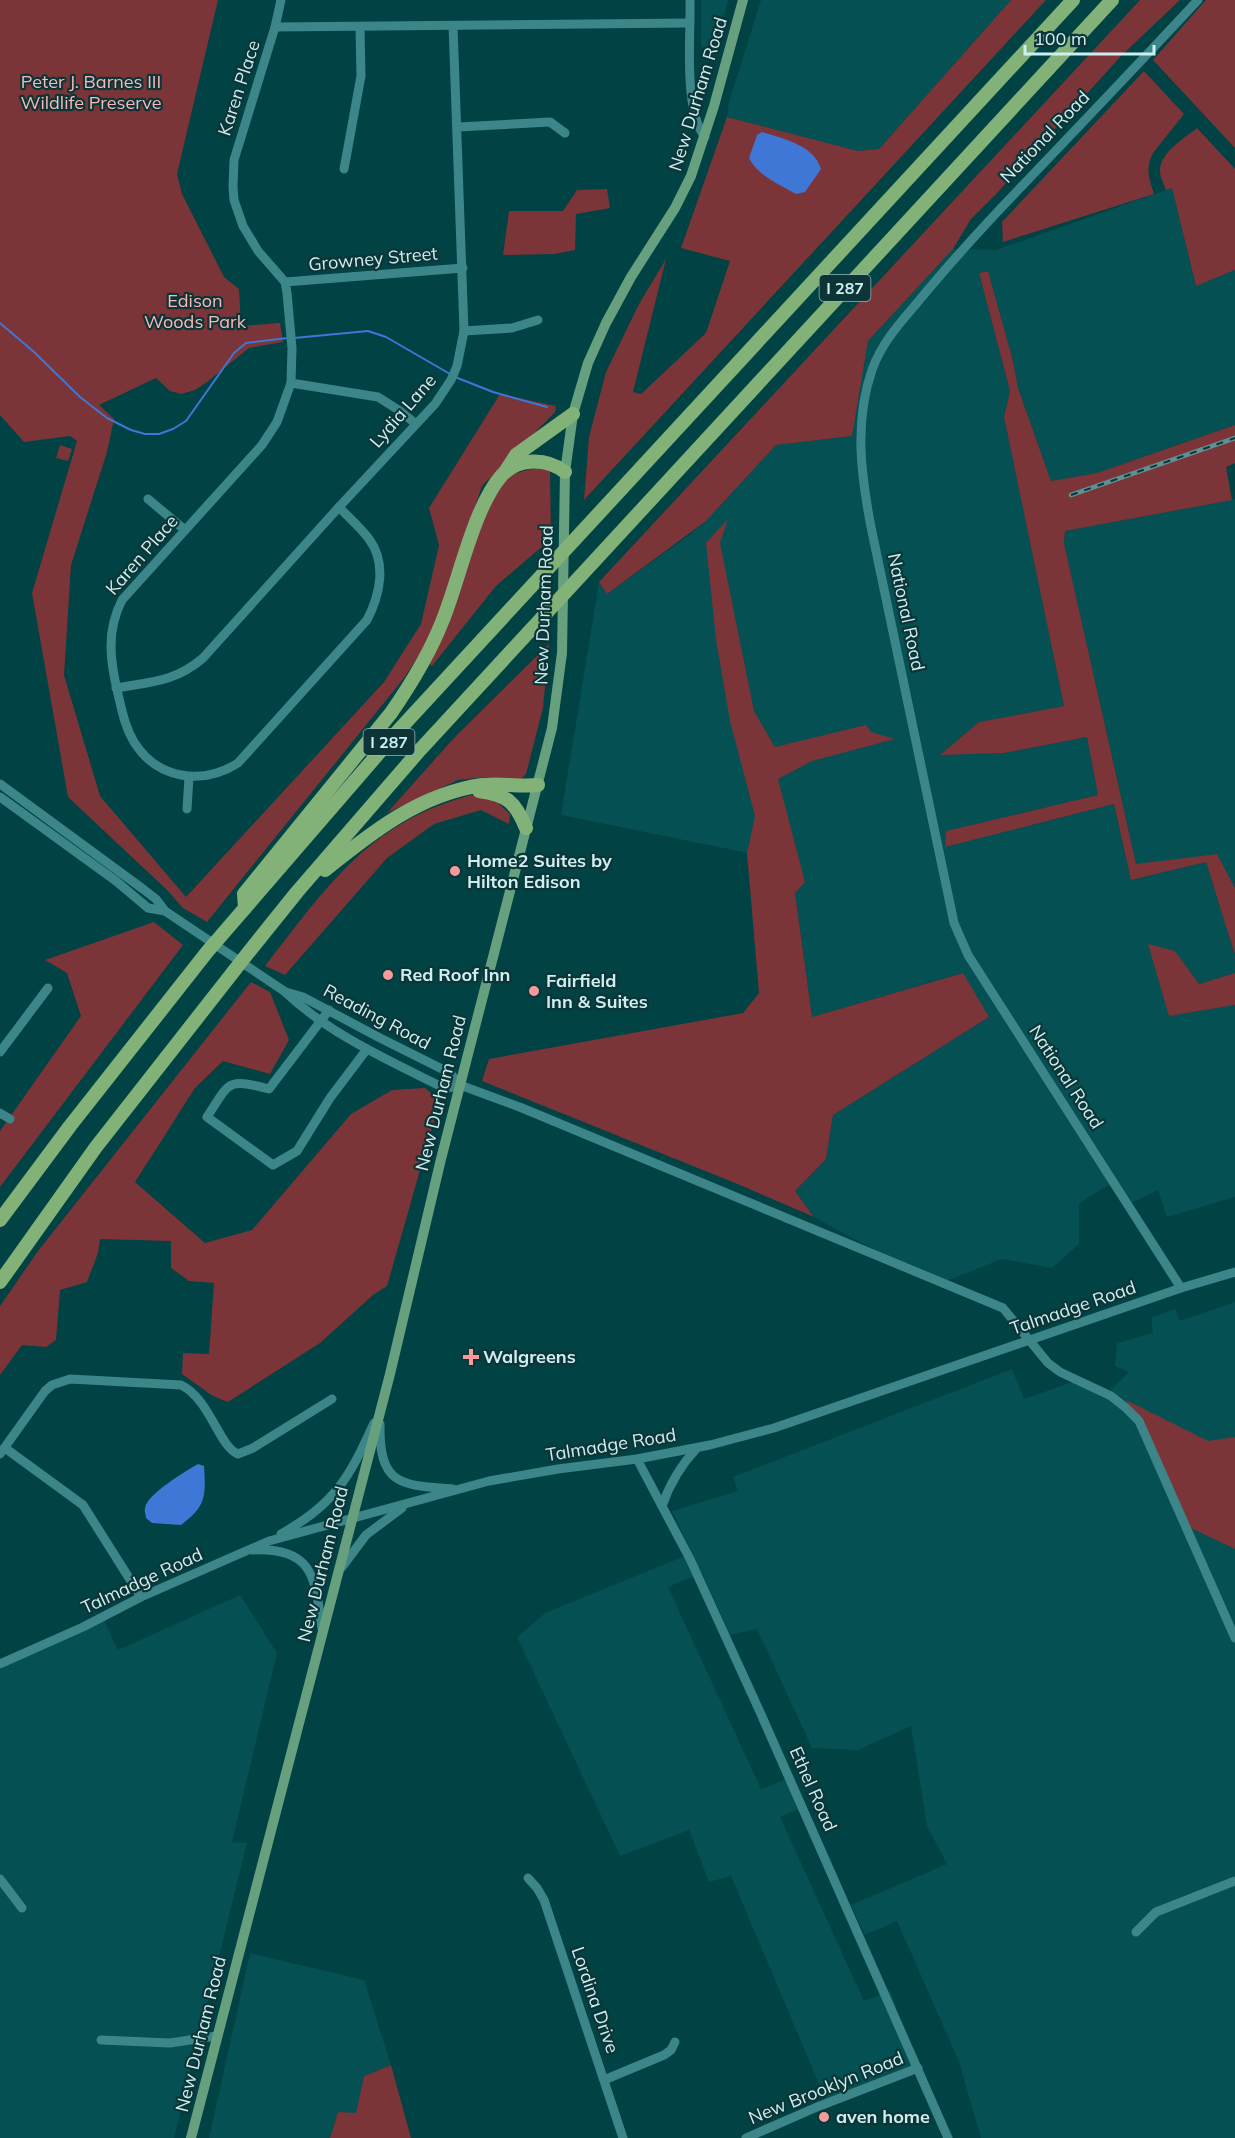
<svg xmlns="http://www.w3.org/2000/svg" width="1235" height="2138" font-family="Mulish,sans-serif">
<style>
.built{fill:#045053}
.green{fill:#7b3437}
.water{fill:#3e77d5}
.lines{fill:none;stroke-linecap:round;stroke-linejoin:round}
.stream{stroke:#3e77d5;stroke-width:2}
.minor{stroke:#3c8589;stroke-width:9}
.major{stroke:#67a07f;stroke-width:10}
.highway{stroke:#83b278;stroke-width:14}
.rail-casing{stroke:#5e9193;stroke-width:4.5}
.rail{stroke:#0d3537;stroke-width:2;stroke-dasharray:7;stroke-linecap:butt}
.poi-dot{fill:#f59b9b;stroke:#0d3537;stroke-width:2}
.labels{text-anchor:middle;stroke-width:4.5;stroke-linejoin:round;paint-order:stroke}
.shield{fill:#0d3537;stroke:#93b7b9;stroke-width:1.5}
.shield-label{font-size:16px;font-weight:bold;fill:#cdeff1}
.park-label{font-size:18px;fill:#f8b9b8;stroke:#0d3537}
.street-label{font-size:18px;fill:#cdeff1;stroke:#0d3537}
.poi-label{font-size:18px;font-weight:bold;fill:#cdeff1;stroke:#0d3537;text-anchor:start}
</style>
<rect width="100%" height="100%" fill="#014244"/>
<g class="built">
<path d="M701,0H728L715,51L701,47Z"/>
<path d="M761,0H1011L879,149L858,151L727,117L729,102Z"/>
<path d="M1172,188L1196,286L1235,270V425L1097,473L1051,481L1018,388L1013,361L988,271L979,273L1010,391L1004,417L1064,706L979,722L941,754L1004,753L1087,737L1098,795L947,831L945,847L1114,804L1131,880L1206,862L1235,955V973L1199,984L1175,951L1169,1016L1235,1005V1197L1167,1217L1158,1190L1125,1206L1111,1184L1079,1203V1244L1052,1268L1002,1259L938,1284L814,1217L795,1191L826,1159L833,1115L989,1017L962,973L812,1017L795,893L748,853L561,815L599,582L607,594L688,536L706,521L776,445L851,436L868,341L953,249L996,250Z"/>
<path d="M1235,499V888L1217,854L1136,865L1064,543L1065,531Z"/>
<path d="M1235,1302V2138H981L959,2062L897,1921L865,1935L851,1905L947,1864L927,1826L911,1726L858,1750L812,1748L757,1629L730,1635L702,1573L668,1587L761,1789L792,1777L806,1806L780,1817L864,2001L890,1991L918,2068L827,2103L731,1876L709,1882L689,1830L620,1856L517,1637L545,1613L692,1553L672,1511L738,1491L733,1477L1012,1369L1024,1399L1081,1379L1108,1393L1129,1372L1115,1366L1117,1343L1153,1333L1151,1318L1175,1309L1180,1321Z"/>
<path d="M240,1595L277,1653L232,1842L247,1843L174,2138H0V1669L101,1614L118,1650Z"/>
<path d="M250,1953L364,1980L391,2065L364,2076L356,2114L338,2112L330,2138H209Z"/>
</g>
<g class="green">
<path d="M0,0H218L177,174L182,194L224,277L239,289L241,326L280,323L283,342L249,348L207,382L195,390L181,394L170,391L156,378L99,405L114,419L107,452L71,565L64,675L100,796L186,897L384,682L421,624L439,545L429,508L500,394L556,406L555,412L482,486L437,620L421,652L404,678L207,922L183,908L166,889L68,797L32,593L77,441L70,436L24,442L0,415Z"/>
<path d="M1011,0H1046L584,500L589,437L606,372L639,304L666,259L633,392L641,394L706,333L730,261L681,248L727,117L858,151L879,149Z"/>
<path d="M1140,0H1180L1121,56L997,193L971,219L953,249L868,341L852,436L776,445L706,521L607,594L599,582Z"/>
<path d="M1206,0H1235V148L1153,60Z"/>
<path d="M1144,71L1184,114L1153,153C1145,168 1149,178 1154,194L1003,242L1002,222Z"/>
<path d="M1197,128L1235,169V270L1196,286L1172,188L1166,190C1164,184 1160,177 1160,171C1160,152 1185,138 1197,128Z"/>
<path d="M607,189L610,208L576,214L575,250L554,254L503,255L509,211H563L577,190Z"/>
<path d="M988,271L1013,361L1018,388L1051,481L1097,473L1235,425V463L1226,467L1232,500L1065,531L1064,543L1136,864L1217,854L1235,888V955L1206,862L1131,880L1114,804L945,847L946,831L1098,795L1087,737L1004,753L940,755L979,722L1064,706L1004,417L1010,391L979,273Z"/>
<path d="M60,445L72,449L68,461L56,458Z"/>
<path d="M534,468L550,470L551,539L496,586L432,666L429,663L490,501L510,475Z"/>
<path d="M728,519L720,543L754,711L775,747L866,725L871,732L895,739L812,761L778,779L805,882L795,893L812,1017L963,973L989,1017L833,1115L826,1159L795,1191L814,1217L740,1185L482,1081L489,1059L743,1013L759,993L747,853L755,816L730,721L716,640L706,543Z"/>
<path d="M549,644L543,708L526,774L520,780L487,777L458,780L387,813L453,739Z"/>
<path d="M471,795L496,801L510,814L509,824L481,810L434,824L387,858L285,975L265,966C305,915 345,856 403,823C424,810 447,802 471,795Z"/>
<path d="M154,922L183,945L0,1187V1131L81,1016L67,973L45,960Z"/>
<path d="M1148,944L1175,951L1199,984L1235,973V1005L1169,1016Z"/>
<path d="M251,982L270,992L289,1040L270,1074L223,1061L195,1088L135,1182L205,1243L252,1230L351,1114L392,1090L425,1088L440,1100L387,1286L373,1295L320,1343L228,1402L213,1396L182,1374L183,1353L209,1354L214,1283L189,1281L171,1268V1241L100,1239L98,1253L87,1282L60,1290L56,1340L46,1347L22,1345L0,1375V1306L38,1251Z"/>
<path d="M1126,1400L1208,1441L1235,1437V1549L1191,1528Z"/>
<path d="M391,2065L411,2138H330L338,2112L356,2113L364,2076Z"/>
</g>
<g class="water">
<path d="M762,132C784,139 814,145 821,169L805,192L796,194C780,185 757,175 749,158L757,135Z"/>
<path d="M198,1464L204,1466C206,1497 206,1506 181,1525L152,1523L146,1518C146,1514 144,1511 145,1508C147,1494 186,1471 198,1464Z"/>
</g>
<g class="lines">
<g class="stream">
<path d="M0,323L34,352L80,397L107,418L131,430L145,434H159L173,429L186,421L234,353L246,343L288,338"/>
<path d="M294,338L368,331L386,337L450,374"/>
<path d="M455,377L493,392L547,407"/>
</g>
<g class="minor">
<path d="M281,0L275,27L234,160L233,187L234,200L243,226L258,251L285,282L287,293L292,348L291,383L277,422L262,445L122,600C106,631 110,661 118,694C122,711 125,727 134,742C157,779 202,786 238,763L367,620C380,595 387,563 369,539C360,527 348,517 339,507"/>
<path d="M690,0C691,35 683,110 705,137"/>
<path d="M275,27L690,23"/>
<path d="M458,127L550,122L565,133"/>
<path d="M344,169L361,76L360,27"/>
<path d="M285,282L463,268"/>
<path d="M464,331L512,328L538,320"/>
<path d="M291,383L378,397L400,411L416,424"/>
<path d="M148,499L185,530"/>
<path d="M116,688C151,682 175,682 203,658L339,507L435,404L451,380L457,366L464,331L453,26"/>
<path d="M0,784L143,889L156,899L165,911L284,991C330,1035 390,1061 446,1089L460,1085"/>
<path d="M0,797L116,881L148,908L165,911"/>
<path d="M187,809L189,777"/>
<path d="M286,992L303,997L380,1038L450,1073L460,1085"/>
<path d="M329,1010L269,1089C226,1078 230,1082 207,1117L273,1165L297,1151L330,1098L367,1049"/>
<path d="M0,1052L48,988"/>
<path d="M460,1085L522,1108L1003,1308L1048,1363L1060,1372L1111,1396L1126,1408L1139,1421L1235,1638"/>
<path d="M0,1113L10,1119"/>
<path d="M1181,1288L968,955L954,923L871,527C861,475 854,422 872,370C881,344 899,324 917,303C944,270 972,239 1001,208C1067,139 1133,70 1198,0"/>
<path d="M380,1424C379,1486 401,1485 453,1489"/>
<path d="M5,1448L83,1505L141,1597"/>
<path d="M0,1454L45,1391L52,1385L70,1379L181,1385C210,1399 219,1447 238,1454L253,1448L332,1399"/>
<path d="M637,1459L690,1559L760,1712L948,2138"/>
<path d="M662,1506C670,1483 680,1466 697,1448"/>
<path d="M281,1534C335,1504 349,1478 374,1423"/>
<path d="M252,1550C315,1547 315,1579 322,1629"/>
<path d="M342,1567L366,1535L402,1508"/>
<path d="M0,1664L83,1627L141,1597L269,1541L489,1481L558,1469L637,1459L710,1445L774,1428L1181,1288L1235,1272"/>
<path d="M528,1878L537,1888L544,1900L623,2138"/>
<path d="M0,1879L22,1908"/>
<path d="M1136,1932L1156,1912L1235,1881"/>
<path d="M101,2040L170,2043L216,2036"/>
<path d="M604,2080L664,2055L671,2050L675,2042"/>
<path d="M746,2138L817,2107L918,2068"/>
</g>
<path class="major" d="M191,2138L390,1374L441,1159L552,728L562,653L565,472L573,414L588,363L606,323L631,277L675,208L691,176L714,106L743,0"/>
<g class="highway">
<path d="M505,472L516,455L573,414"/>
<path d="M479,791C508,795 515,802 526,828"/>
<path d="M325,870C372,832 420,794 482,785C500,783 519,787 538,785"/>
<path d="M245,908L244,894L391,713C411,684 429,655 442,622C459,581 474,506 502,475C519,457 547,458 565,472"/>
<path d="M0,1220L70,1126L207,952L397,732L1073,0"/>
<path d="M0,1282L96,1147L248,953L297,892L419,751L1112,0"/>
</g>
<g class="rail-casing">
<path id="rail" d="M1071,495L1235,438"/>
</g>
<use href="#rail" class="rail"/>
</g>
<g class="poi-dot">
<circle cx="455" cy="871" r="6"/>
<circle cx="388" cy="975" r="6"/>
<circle cx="534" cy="991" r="6"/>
<path d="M468 1348h6v6h6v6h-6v6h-6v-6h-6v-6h6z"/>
<circle cx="824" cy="2117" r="6"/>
</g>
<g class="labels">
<g class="shield">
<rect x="819.5" y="275" width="51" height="26" rx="4.5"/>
<rect x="363.5" y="729" width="51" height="26" rx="4.5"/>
</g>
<g class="shield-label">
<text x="845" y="294">I 287</text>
<text x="389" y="748">I 287</text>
</g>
<g class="park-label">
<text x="91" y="88">Peter J. Barnes III<tspan x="91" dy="21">Wildlife Preserve</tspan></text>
<text x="195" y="307">Edison<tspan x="195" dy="21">Woods Park</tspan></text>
</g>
<g class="street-label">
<text transform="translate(239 88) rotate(-72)" y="6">Karen Place</text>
<text transform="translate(698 94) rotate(-73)" y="6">New Durham Road</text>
<text transform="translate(1045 137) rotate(-46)" y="6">National Road</text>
<text transform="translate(373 259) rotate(-5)" y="6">Growney Street</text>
<text transform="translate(403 411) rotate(-49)" y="6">Lydia Lane</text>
<text transform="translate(142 555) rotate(-49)" y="6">Karen Place</text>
<text transform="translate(544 605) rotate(-88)" y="6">New Durham Road</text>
<text transform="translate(906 612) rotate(78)" y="6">National Road</text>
<text transform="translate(377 1017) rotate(28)" y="6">Reading Road</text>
<text transform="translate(1066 1077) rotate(57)" y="6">National Road</text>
<text transform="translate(441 1093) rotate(-76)" y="6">New Durham Road</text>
<text transform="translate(1073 1308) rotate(-19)" y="6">Talmadge Road</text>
<text transform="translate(611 1445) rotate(-9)" y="6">Talmadge Road</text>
<text transform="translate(323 1564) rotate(-76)" y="6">New Durham Road</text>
<text transform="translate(142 1581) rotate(-25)" y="6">Talmadge Road</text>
<text transform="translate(813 1789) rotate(66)" y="6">Ethel Road</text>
<text transform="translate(595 2000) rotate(71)" y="6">Lordina Drive</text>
<text transform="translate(201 2034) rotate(-76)" y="6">New Durham Road</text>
<text transform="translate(826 2088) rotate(-22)" y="6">New Brooklyn Road</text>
</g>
<g class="poi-label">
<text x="467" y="867">Home2 Suites by<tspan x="467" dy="21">Hilton Edison</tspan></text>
<text x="400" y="981">Red Roof Inn</text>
<text x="546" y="987">Fairfield<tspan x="546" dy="21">Inn &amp; Suites</tspan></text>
<text x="483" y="1363">Walgreens</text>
<text x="836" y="2123">aven home</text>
</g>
</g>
<path d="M1025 45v9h129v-9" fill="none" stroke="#cdeff1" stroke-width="3"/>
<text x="1034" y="45" font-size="18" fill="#cdeff1" stroke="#0d3537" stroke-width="4.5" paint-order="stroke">100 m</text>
</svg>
